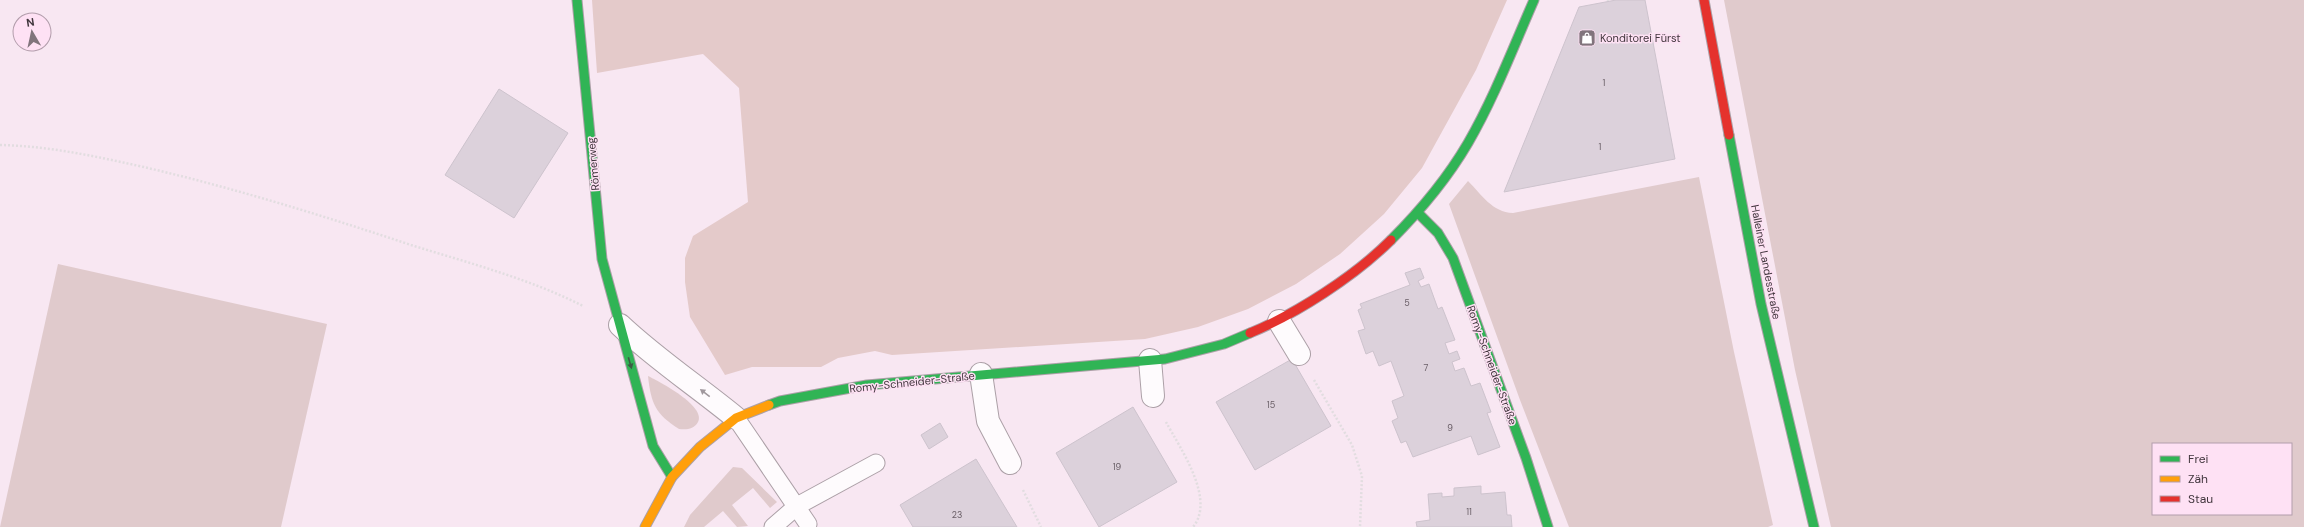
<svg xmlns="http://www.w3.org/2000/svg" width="2304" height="527" font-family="'DM Sans',sans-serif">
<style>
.green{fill:#e0cacc;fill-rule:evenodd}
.forest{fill:#e4caca}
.building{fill:#dcd1db;stroke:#cdc3cd}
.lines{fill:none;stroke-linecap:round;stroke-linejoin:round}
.lane-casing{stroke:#aca0a7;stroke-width:19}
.street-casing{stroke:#aca0a7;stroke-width:24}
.fast-casing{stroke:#aca0a7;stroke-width:11}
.slow-casing{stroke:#aca0a7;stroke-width:11}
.jam-casing{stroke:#aca0a7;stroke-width:11}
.path{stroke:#e2dde0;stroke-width:2.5;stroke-dasharray:2 2;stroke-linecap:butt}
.lane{stroke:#fefbfd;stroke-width:17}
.street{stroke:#fefbfd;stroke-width:22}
.fast{stroke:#30b455;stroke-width:9}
.slow{stroke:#ff9f0a;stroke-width:9}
.jam{stroke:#e5322d;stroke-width:9}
.oneway{fill:#3c5c44}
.oneway2{fill:#a0989d}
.labels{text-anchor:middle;stroke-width:3;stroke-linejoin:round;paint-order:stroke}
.number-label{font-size:9px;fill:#695e66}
.poi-label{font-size:11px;fill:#41363d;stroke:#fee1f4;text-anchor:start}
.street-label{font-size:11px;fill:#41363d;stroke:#fee1f4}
</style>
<rect width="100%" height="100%" fill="#f8e7f2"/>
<g class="green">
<path d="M1724,0H2304V527H1831L1795,370ZM2153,444H2291V514H2153Z"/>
<path d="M1699,177L1734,352L1773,525L1768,527H1569L1520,400L1449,204L1468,181C1482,195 1492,212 1513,213Z"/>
<path d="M58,264L327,324L281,527H0Z"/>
<path d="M648,376C660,382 706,406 698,422C694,429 687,430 679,429C655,414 651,403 648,376Z"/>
<path d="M733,467L742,468L777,502L770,508L753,488L732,505L748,526L737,527L723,511L704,527H684L690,515Z"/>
</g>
<path class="forest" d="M592,0H1507L1476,70L1422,168L1384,214L1340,254L1296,284L1248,309L1198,327L1145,339L892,355L875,351L838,358L821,367H752L725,375L690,317L685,282V258L693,236L748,202L739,88L703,54L597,73Z"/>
<g class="building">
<path d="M1616,0H1645L1675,159L1504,192L1579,7Z"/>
<path d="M499,89L568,133L514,218L445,175Z"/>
<path d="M1420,268L1424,278L1418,281L1421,287L1429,284L1438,309L1442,307L1455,340L1445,343L1449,354L1457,351L1460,359L1452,362L1455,371L1464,368L1471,386L1480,383L1491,412L1487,413L1500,447L1478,455L1471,436L1413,457L1406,441L1401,443L1392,421L1398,418L1392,401L1404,396L1391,361L1379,366L1373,351L1366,354L1358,331L1365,329L1358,310L1362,308L1360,304L1410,285L1405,273Z"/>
<path d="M1292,359L1331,426L1255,470L1216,402Z"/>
<path d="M1133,407L1177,482L1099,527L1056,453Z"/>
<path d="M940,423L948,437L929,449L921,435Z"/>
<path d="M976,459L1017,527H913L900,505Z"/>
<path d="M1481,486V494L1505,492L1507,515H1511L1512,527H1417L1416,522L1430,520L1428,494L1442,493V497L1454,496V488Z"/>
</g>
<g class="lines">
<g class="lane-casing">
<g id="lane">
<path d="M736,418L808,524"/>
<path d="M773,527L797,506L876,463"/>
</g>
</g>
<g class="street-casing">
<g id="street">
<path d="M1279,321L1299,354"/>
<path d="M620,325C656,359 697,386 736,418"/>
<path d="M1150,360L1153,396"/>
<path d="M981,374L988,421L1010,463"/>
</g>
</g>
<g class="fast-casing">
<g id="fast">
<path d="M577,0L602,259L653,446L672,477"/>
<path d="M1729,135L1761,304L1814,527"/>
<path d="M1418,213L1438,233L1453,258L1526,458L1548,527"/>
<path d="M1391,240C1420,211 1447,179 1468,143C1494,98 1513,48 1534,0"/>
<path d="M769,405L780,401L867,385L1165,359L1224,344L1250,333"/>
</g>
</g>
<g class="slow-casing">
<path id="slow" d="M645,527L672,477L700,447L736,418L769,405"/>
</g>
<g class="jam-casing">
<g id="jam">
<path d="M1704,0L1729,135"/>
<path d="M1250,333C1296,314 1355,276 1391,240"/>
</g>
</g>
<g class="path">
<path d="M1608,0V1"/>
<path d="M0,145C50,146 99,157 148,168C237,189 324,216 411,245C469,263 530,279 583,306"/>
<path d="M1314,380L1352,445L1362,476L1360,527"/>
<path d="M1166,422C1180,448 1216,499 1193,527"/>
<path d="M1023,490L1041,527"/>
</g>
<use href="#lane" class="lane"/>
<use href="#street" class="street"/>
<use href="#fast" class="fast"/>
<use href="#slow" class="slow"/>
<use href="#jam" class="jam"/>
</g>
<defs><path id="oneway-solid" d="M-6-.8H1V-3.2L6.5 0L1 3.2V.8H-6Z"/></defs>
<use class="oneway" href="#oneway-solid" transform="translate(630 363) rotate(74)"/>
<use class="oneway2" href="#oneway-solid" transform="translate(705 393) rotate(-142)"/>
<defs>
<g id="shop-square" transform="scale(0.9)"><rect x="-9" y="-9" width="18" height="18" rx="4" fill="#81747c" stroke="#fee1f4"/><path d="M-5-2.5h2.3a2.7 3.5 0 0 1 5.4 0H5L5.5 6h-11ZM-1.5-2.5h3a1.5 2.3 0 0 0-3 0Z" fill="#fff"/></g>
</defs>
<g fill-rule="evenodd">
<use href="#shop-square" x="1587" y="38"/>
</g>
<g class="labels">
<g class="number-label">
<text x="1604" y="86">1</text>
<text x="1600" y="150">1</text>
<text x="1407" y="306">5</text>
<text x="1426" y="371">7</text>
<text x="1271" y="408">15</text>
<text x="1450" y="431">9</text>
<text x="1117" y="470">19</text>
<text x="1469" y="515">11</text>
<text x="957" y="518">23</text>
</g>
<g class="poi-label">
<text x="1600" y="42">Konditorei Fürst</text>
</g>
<g class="street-label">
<text transform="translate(593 164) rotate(-95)" y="4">Römerweg</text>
<text transform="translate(1766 262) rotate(79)" y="4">Halleiner Landesstraße</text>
<text transform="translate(1492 365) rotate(70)" y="4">Romy-Schneider-Straße</text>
<text transform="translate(912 382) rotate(-6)" y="4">Romy-Schneider-Straße</text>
</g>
</g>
<rect x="2152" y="443" width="140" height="72" fill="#fee1f4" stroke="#b29dab"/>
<rect x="2160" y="456" width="20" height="6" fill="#30b455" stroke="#b29dab"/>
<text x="2188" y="463" font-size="12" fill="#41363d">Frei</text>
<rect x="2160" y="476" width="20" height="6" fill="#ff9f0a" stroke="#b29dab"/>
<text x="2188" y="483" font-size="12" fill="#41363d">Zäh</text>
<rect x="2160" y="496" width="20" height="6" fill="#e5322d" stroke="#b29dab"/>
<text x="2188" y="503" font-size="12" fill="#41363d">Stau</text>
<g transform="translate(32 32) rotate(351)"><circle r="19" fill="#fee1f4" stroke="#b29dab"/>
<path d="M0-3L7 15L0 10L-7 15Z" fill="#81747c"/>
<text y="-6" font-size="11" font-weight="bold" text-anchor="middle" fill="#41363d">N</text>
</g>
</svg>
